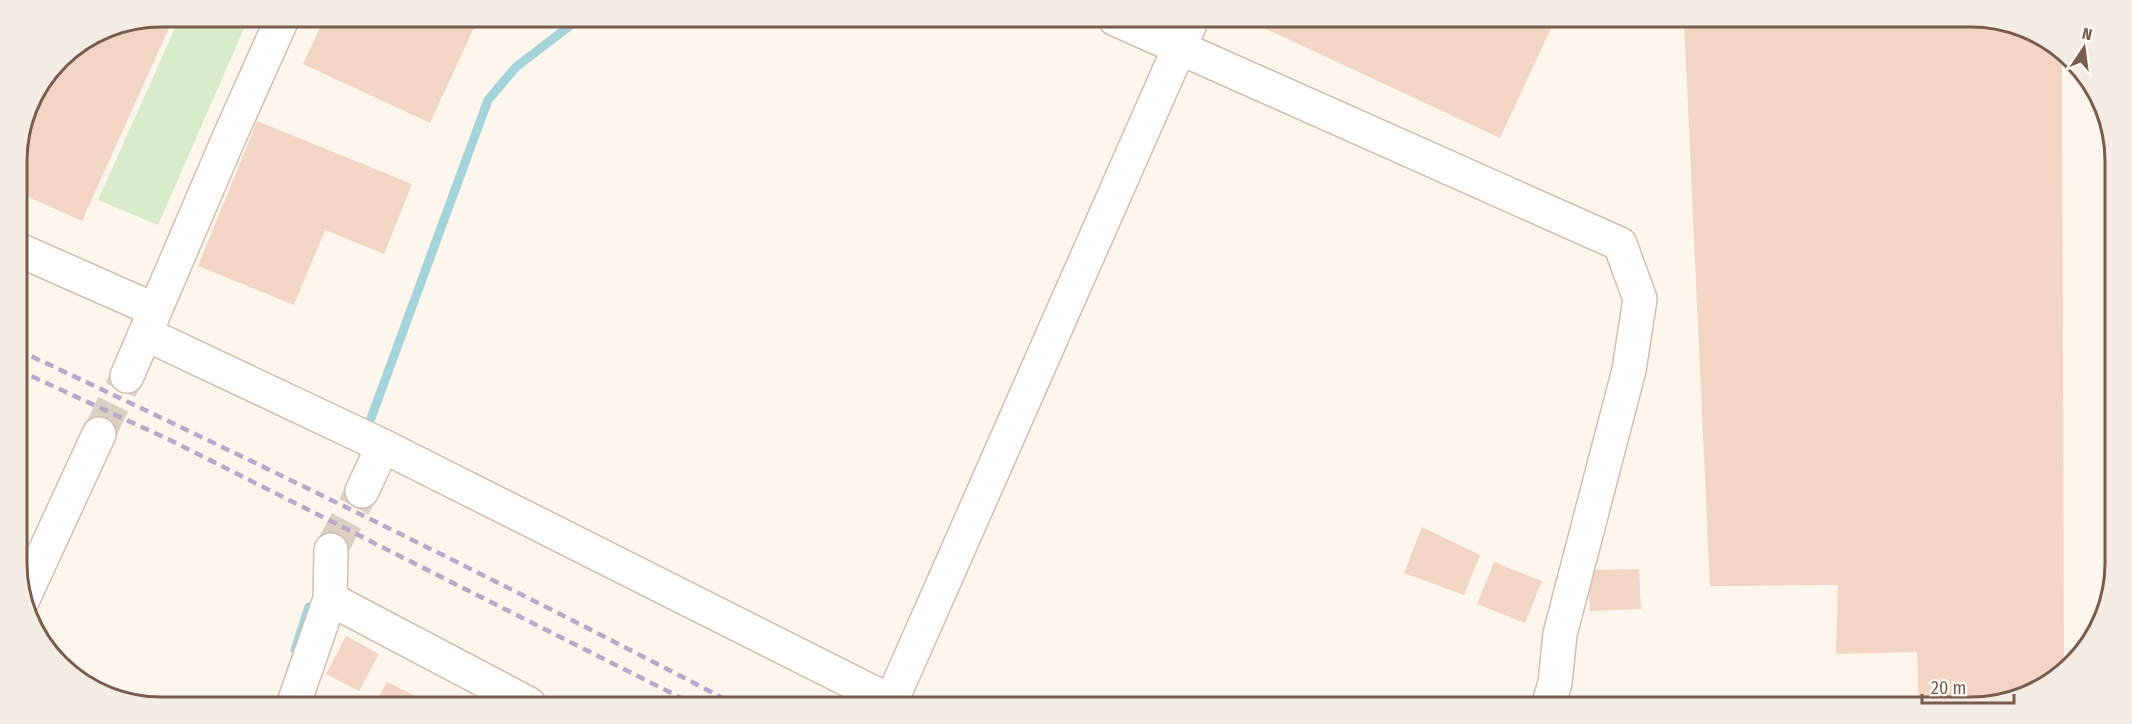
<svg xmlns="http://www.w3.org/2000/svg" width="2132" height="724" font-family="'Fira Sans Condensed',sans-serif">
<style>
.green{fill:#d8ecc9}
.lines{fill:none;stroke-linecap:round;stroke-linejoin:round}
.stream{stroke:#a5d3da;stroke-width:9}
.building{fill:#f3d5c3}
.minor-tunnel{stroke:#dcd0c4;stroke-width:33;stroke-dasharray:33 16;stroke-linecap:butt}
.minor-casing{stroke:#d1beb0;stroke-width:36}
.minor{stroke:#fff;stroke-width:33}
.rail{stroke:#b9a8c9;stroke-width:4.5;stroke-dasharray:9 6;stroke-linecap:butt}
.rim{fill:none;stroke:#7a5c4d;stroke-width:3}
</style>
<rect width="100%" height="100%" fill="#fdf6ec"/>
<path class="green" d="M180,17H249L158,225L98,200Z"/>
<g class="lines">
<g class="stream">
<path d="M370,421L488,100L516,67L580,18"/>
<path d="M295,650L309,607"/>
</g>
</g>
<g class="building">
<path d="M161,17H174L82,221L17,192V152L31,97L59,59L106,27Z"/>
<path d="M325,17H479L430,123L303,64Z"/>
<path d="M1252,19L1454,20H1555L1500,138L1251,22Z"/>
<path d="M1684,21L2009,22L2062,55L2064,672L2059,677L1980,707H1919L1917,652L1836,654L1838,585L1710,586Z"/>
<path d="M257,121L412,184L384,254L325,230L294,305L198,266Z"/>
<path d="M1422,527L1480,555L1464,595L1404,573Z"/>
<path d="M1494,562L1542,581L1525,623L1477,604Z"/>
<path d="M1639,569L1641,609L1590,611L1588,570Z"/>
<path d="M346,636L379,654L359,691L326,674Z"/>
<path d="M387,682L420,698L417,703H375Z"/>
</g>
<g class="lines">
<g class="minor-tunnel">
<path d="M99,434L127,376"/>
<path d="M331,550L362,491"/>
</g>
<g class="minor-casing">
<g id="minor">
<path d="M1115,19L1620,244L1640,299L1629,370L1560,634L1555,683L1548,706"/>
<path d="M17,249L155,310"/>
<path d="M146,334L383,446L896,704"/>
<path d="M127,376L228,140L283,17"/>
<path d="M362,491L383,446"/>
<path d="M23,599L99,434"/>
<path d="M330,599L529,704"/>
<path d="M294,703L330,599L331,550"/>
<path d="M890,704L1192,19"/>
</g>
</g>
<use href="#minor" class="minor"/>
<g class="rail">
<path d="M18,350C259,463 498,580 734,704"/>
<path d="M18,370L170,440L693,704"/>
</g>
</g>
<path d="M0 0H2132V724H0ZM161 27H1971A134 134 0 0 1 2105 161V563A134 134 0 0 1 1971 697H161A134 134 0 0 1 27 563V161A134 134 0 0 1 161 27Z" fill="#f4ede6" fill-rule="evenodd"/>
<path class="rim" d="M161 27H1971A134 134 0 0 1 2105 161V563A134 134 0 0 1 1971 697H161A134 134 0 0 1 27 563V161A134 134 0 0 1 161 27Z"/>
<g transform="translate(2084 48) rotate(13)" stroke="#fffaf3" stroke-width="4.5" paint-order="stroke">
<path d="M0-4.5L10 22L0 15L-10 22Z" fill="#7a5c4d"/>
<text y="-9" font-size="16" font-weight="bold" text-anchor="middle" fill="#7a5c4d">N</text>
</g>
<path d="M1922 694v9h92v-9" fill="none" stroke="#7a5c4d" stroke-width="3"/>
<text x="1931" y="694" font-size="18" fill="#7a5c4d" stroke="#fffaf3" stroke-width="4.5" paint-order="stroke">20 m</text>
</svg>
